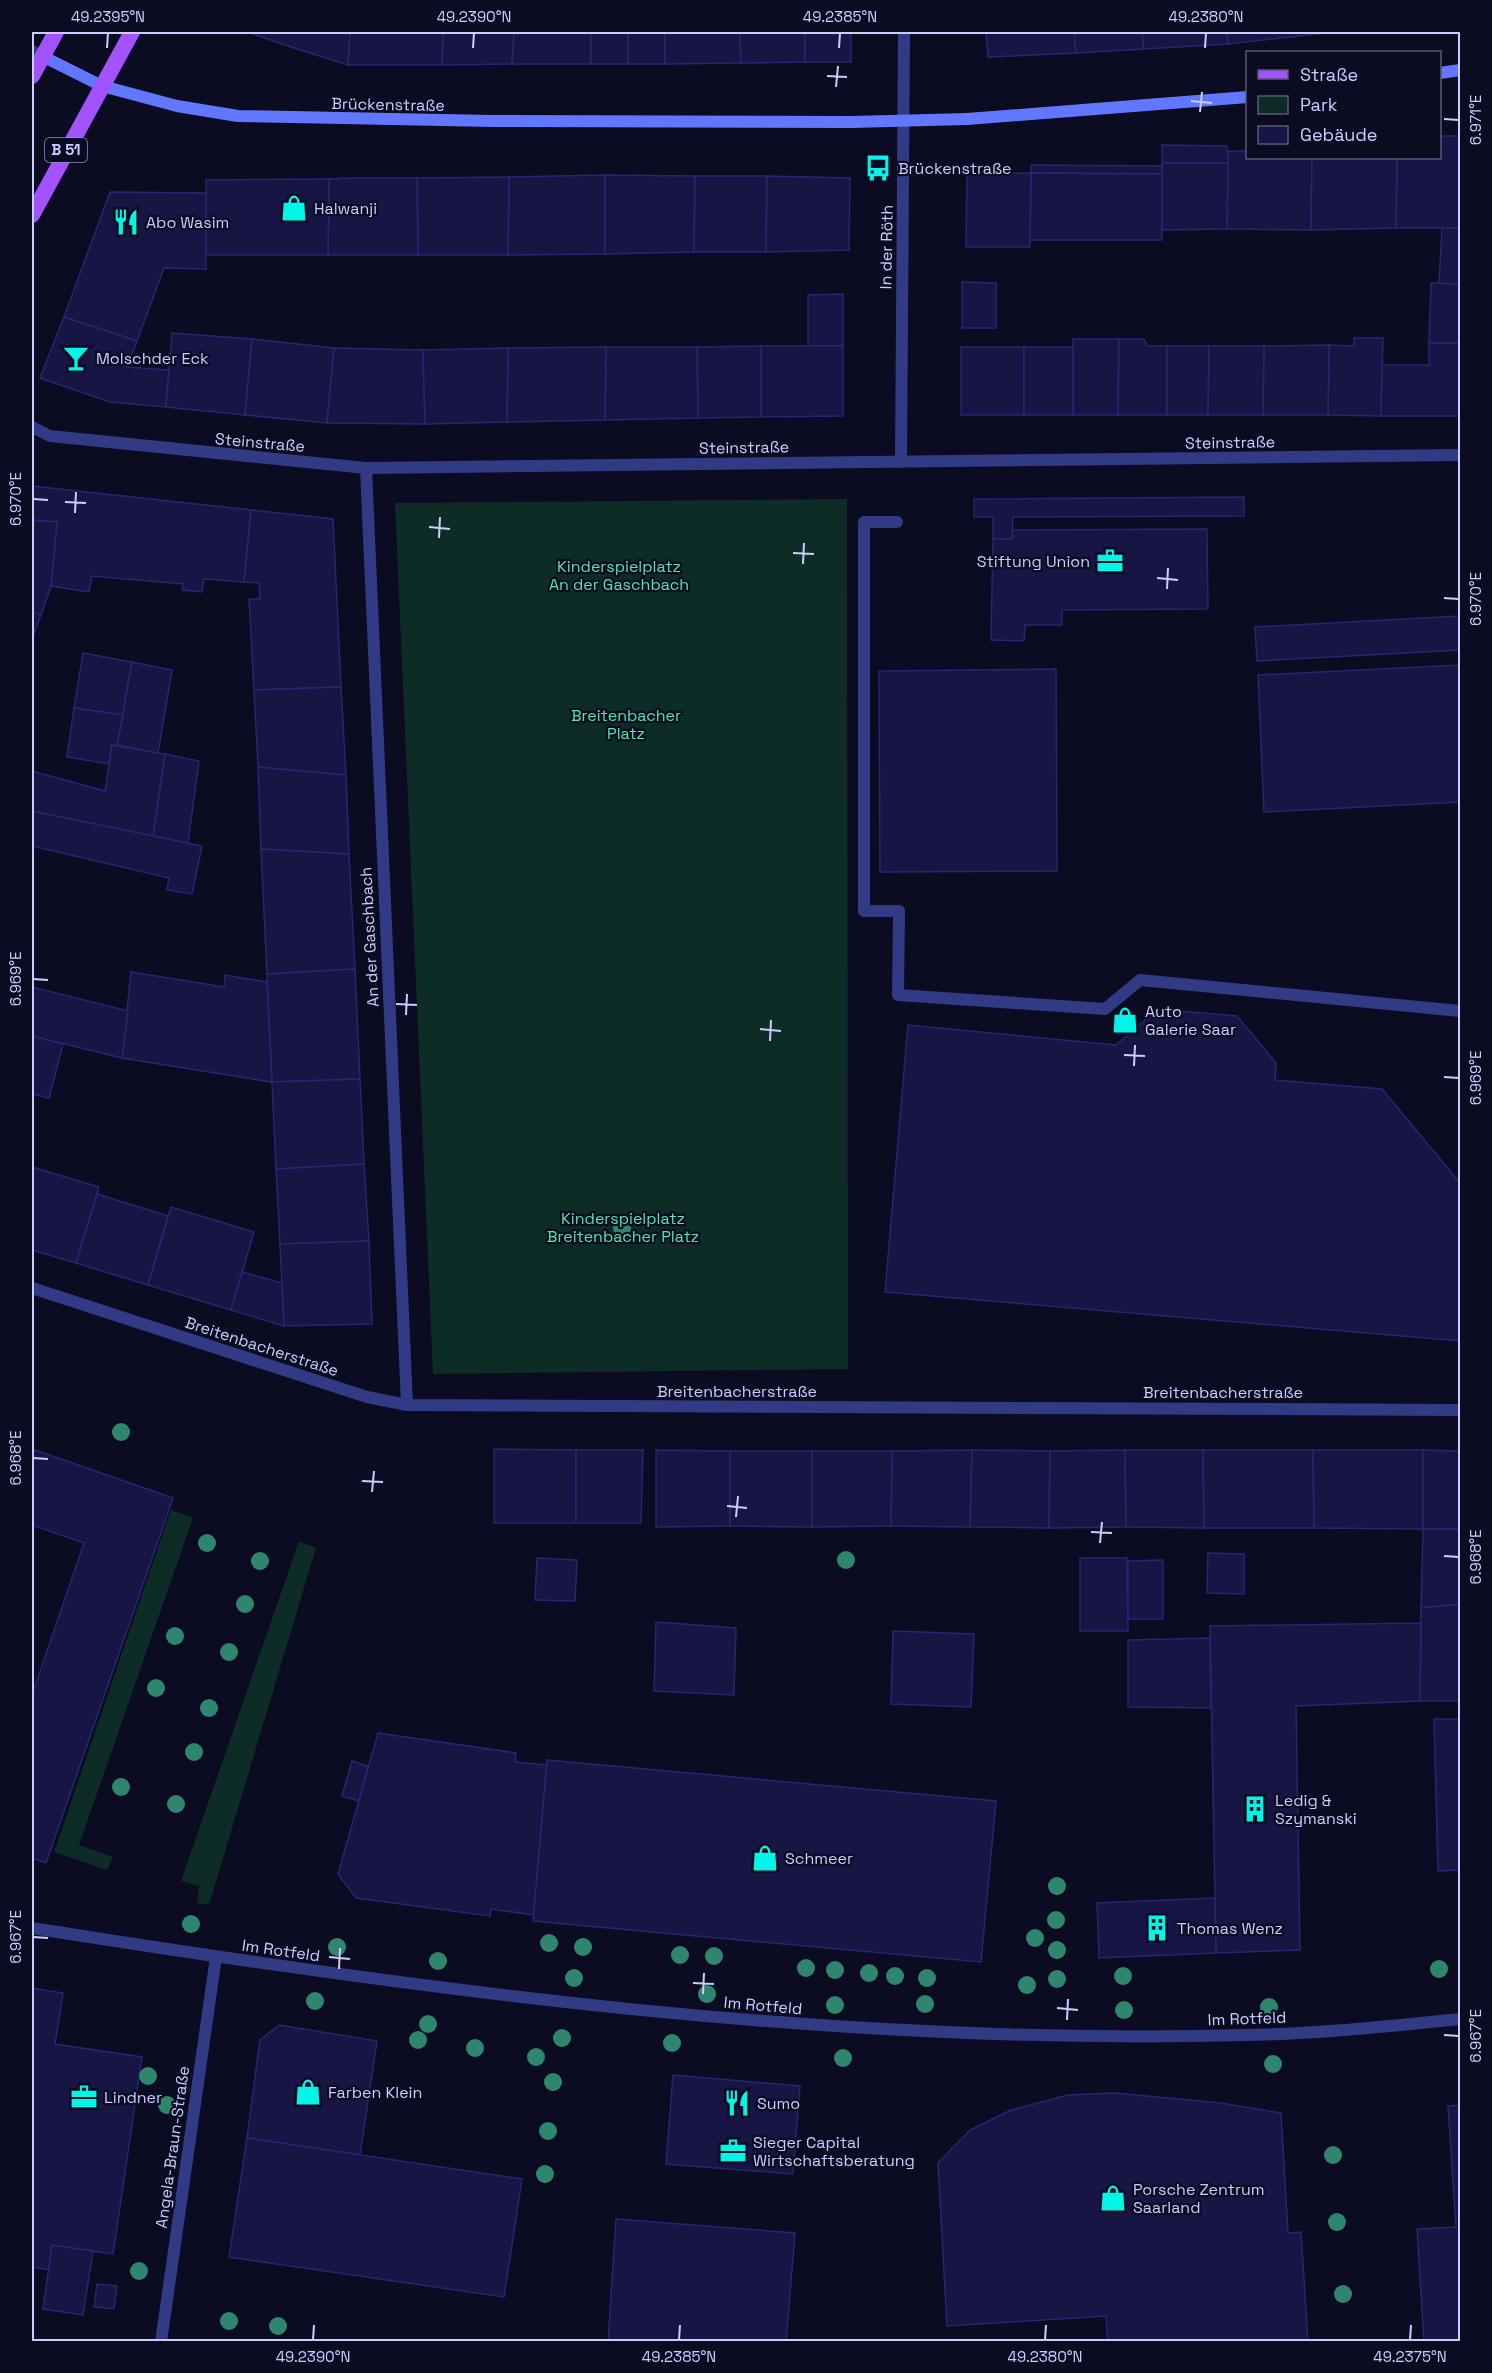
<svg xmlns="http://www.w3.org/2000/svg" width="1492" height="2373" font-family="'Space Grotesk',sans-serif">
<style>
.green{fill:#0d2c26}
.building{fill:#171544;stroke:#282573;stroke-width:1.5}
.lines{fill:none;stroke-linecap:round;stroke-linejoin:round}
.service{stroke:#313b85;stroke-width:12}
.minor{stroke:#313b85;stroke-width:12}
.secondary{stroke:#6277ff;stroke-width:12}
.primary{stroke:#a352ff;stroke-width:16}
.secondary-bridge{stroke:#6277ff;stroke-width:12}
.tree{fill:#2e866c}
.ticks{fill:none;stroke:#cbcdff;stroke-width:2}
.labels{text-anchor:middle;stroke-width:4.5;stroke-linejoin:round;paint-order:stroke}
.shield{fill:#0b0b21;stroke:#9193bc;stroke-width:1.5}
.shield-label{font-size:15px;font-weight:bold;fill:#cbcdff}
.street-label{font-size:16px;fill:#cbcdff;stroke:#0b0b21}
.poi-label{font-size:16px;fill:#cbcdff;stroke:#0b0b21;text-anchor:start}
.park-label{font-size:16px;fill:#4beba9;stroke:#0b0b21}
.neatline{fill:none;stroke:#cbcdff;stroke-width:2}
.ticks-label{font-size:15px;text-anchor:middle;fill:#cbcdff}
</style>
<rect width="100%" height="100%" fill="#0b0b21"/>
<g class="green">
<path d="M847,499L848,1369L433,1374L395,503Z"/>
<path d="M171,1510L193,1518L79,1845L113,1857L107,1870L54,1852Z"/>
<path d="M299,1541L316,1548L209,1905L197,1903L199,1886L181,1881Z"/>
</g>
<g class="building">
<path d="M247,32H350L348,65L291,47Z"/>
<path d="M350,32H443L442,65H348Z"/>
<path d="M443,32H514L512,64L442,65Z"/>
<path d="M514,32H591V64H512Z"/>
<rect x="591" y="32" width="37" height="32"/>
<rect x="628" y="32" width="37" height="32"/>
<path d="M665,32H740L741,63L665,64Z"/>
<path d="M740,32H805V62L741,63Z"/>
<rect x="805" y="32" width="46" height="30"/>
<path d="M986,32H1074L1076,53L988,57Z"/>
<path d="M1074,32H1142L1144,49L1076,53Z"/>
<path d="M1142,32H1227L1228,44L1144,49Z"/>
<path d="M1227,32H1298L1299,36L1228,44Z"/>
<path d="M1298,32H1334L1299,36Z"/>
<path d="M1440,136H1460V228H1396L1397,158H1440Z"/>
<path d="M1162,145L1227,146L1228,163H1162Z"/>
<path d="M1228,151H1248V158H1312L1311,230L1227,229Z"/>
<path d="M1312,158H1397L1396,228L1311,230Z"/>
<path d="M1162,163H1228L1227,229L1162,230Z"/>
<path d="M1031,165L1162,166V174L1031,173Z"/>
<path d="M1031,173L1162,174V240H1030Z"/>
<path d="M1031,173L1030,247H966L967,174Z"/>
<path d="M605,175V254L508,255L509,177Z"/>
<path d="M605,175L695,176L694,252L605,254Z"/>
<path d="M695,176H767L766,252H694Z"/>
<path d="M767,176L850,178L849,250L766,252Z"/>
<path d="M509,177L508,255H418L417,178Z"/>
<path d="M353,178H417L418,255H328L329,179Z"/>
<path d="M329,179L328,255H206V180Z"/>
<path d="M110,192L206,193V269L164,268L137,341L64,317Z"/>
<path d="M1442,228H1460V284H1439Z"/>
<path d="M962,282L996,283V328H962Z"/>
<path d="M1431,283L1460,284V343H1429Z"/>
<path d="M843,294V346H808V295Z"/>
<path d="M64,317L137,341L127,367L169,370L166,407L110,402L40,378Z"/>
<path d="M172,333L252,339L245,415L166,407Z"/>
<path d="M1354,338H1383L1381,416L1328,415L1329,345L1354,346Z"/>
<path d="M252,339L334,348L327,423L245,415Z"/>
<path d="M1073,339H1119L1118,415H1073Z"/>
<path d="M1119,339H1144L1147,346H1167V415H1118Z"/>
<path d="M1429,343H1460V416H1381L1382,365H1429Z"/>
<path d="M1329,345L1328,415H1263L1264,346Z"/>
<path d="M761,346H843V416L761,417Z"/>
<path d="M761,346V417L698,418L697,347Z"/>
<path d="M1167,346H1209L1208,415H1167Z"/>
<path d="M1209,346H1264L1263,415H1208Z"/>
<path d="M606,347H697L698,418L605,420Z"/>
<path d="M606,347L605,420L507,422L508,348Z"/>
<rect x="961" y="347" width="63" height="68"/>
<rect x="1024" y="347" width="49" height="68"/>
<path d="M334,348L423,350L425,424L327,423Z"/>
<path d="M508,348L507,422L425,424L423,350Z"/>
<path d="M32,486L251,510L244,582L204,579L202,592L182,590L183,584L92,576L89,592L51,586L57,522L32,520Z"/>
<path d="M1244,497V516L1013,517L1012,539H993V517H974V499Z"/>
<path d="M251,510L333,519L341,687L254,690L249,599H260L259,583L244,582Z"/>
<path d="M32,520L57,522L51,586L41,615L32,612Z"/>
<path d="M1207,529L1208,609L1062,610V625H1025L1024,641L991,640L993,539H1012L1013,530Z"/>
<path d="M32,612L41,615L32,639Z"/>
<path d="M1460,616V650L1257,661L1255,627Z"/>
<path d="M83,653L132,662L123,715L74,708Z"/>
<path d="M132,662L172,670L158,753L117,745Z"/>
<path d="M1460,665V802L1264,812L1258,675Z"/>
<path d="M1056,669L1057,871L880,872L879,671Z"/>
<path d="M341,687L346,775L258,767L254,690Z"/>
<path d="M74,708L123,715L117,745H112L109,764L67,757Z"/>
<path d="M112,745L165,754L153,837L32,811V771L105,791Z"/>
<path d="M165,754L199,761L188,843L153,837Z"/>
<path d="M258,767L346,775L349,854L261,849Z"/>
<path d="M32,811L202,846L192,894L167,890L169,878L32,846Z"/>
<path d="M261,849L349,854L355,969L267,974Z"/>
<path d="M355,969L360,1079L272,1082L267,974Z"/>
<path d="M131,972L224,987L225,975L267,982L272,1082L122,1058Z"/>
<path d="M32,987L128,1011L122,1058L32,1036Z"/>
<path d="M1158,1009L1237,1016L1276,1063L1275,1080L1382,1089L1460,1183V1341L885,1292L908,1025L1116,1045Z"/>
<path d="M32,1036L63,1044L49,1098L32,1094Z"/>
<path d="M360,1079L364,1164L276,1169L272,1082Z"/>
<path d="M364,1164L369,1241L280,1244L276,1169Z"/>
<path d="M32,1167L99,1187L76,1263L32,1250Z"/>
<path d="M97,1194L168,1216L148,1285L76,1263Z"/>
<path d="M171,1207L254,1232L231,1310L148,1285Z"/>
<path d="M369,1241L372,1324L284,1326L280,1244Z"/>
<path d="M242,1272L282,1283L284,1326L231,1310Z"/>
<path d="M32,1449L173,1498L46,1863L32,1858V1695L84,1543L32,1525Z"/>
<path d="M494,1449L576,1450V1523H494Z"/>
<path d="M576,1450H643L641,1523H576Z"/>
<path d="M656,1450L730,1451V1526L656,1527Z"/>
<path d="M972,1450L970,1527L891,1526L892,1451Z"/>
<path d="M972,1450L1050,1451L1049,1528L970,1527Z"/>
<path d="M1125,1450L1126,1527L1049,1528L1050,1451Z"/>
<path d="M1125,1450H1203L1204,1528L1126,1527Z"/>
<path d="M1203,1450H1313L1314,1528H1204Z"/>
<path d="M1313,1450H1423V1529L1314,1528Z"/>
<path d="M1423,1450L1460,1451V1529H1423Z"/>
<path d="M730,1451H812V1527L730,1526Z"/>
<path d="M812,1451H892L891,1526L812,1527Z"/>
<path d="M1423,1529H1460V1604L1421,1608Z"/>
<path d="M1208,1553L1244,1554V1594L1207,1593Z"/>
<path d="M537,1558L577,1560L575,1601L535,1600Z"/>
<path d="M1080,1558H1127L1128,1631H1080Z"/>
<path d="M1163,1560V1619H1128V1561Z"/>
<path d="M1460,1604V1701H1420L1421,1608Z"/>
<path d="M656,1622L736,1628L734,1695L654,1691Z"/>
<path d="M1421,1623L1420,1701L1296,1706L1300,1950L1216,1953L1210,1626Z"/>
<path d="M893,1631L974,1634L971,1707L891,1704Z"/>
<path d="M1210,1638L1211,1708L1128,1707V1640Z"/>
<path d="M1434,1719H1460V1870L1438,1871Z"/>
<path d="M378,1733L516,1753L515,1762L547,1765L534,1915L491,1909L490,1916L356,1898L338,1874Z"/>
<path d="M547,1760L996,1801L981,1962L533,1921Z"/>
<path d="M352,1761L368,1766L359,1801L342,1796Z"/>
<path d="M1215,1898L1216,1953L1099,1958L1097,1903Z"/>
<path d="M32,1988L63,1993L55,2044L142,2057L113,2254L62,2247L58,2271L32,2267Z"/>
<path d="M279,2025L377,2041L360,2155L247,2138L260,2040Z"/>
<path d="M673,2075L800,2086L793,2174L666,2164Z"/>
<path d="M1114,2093L1221,2103L1281,2113L1288,2233L1301,2232L1308,2342H1108L1106,2316L947,2326L938,2163L970,2130L1011,2110L1068,2095Z"/>
<path d="M1460,2105V2342H1424L1417,2229L1456,2227L1448,2106Z"/>
<path d="M247,2138L522,2179L504,2297L229,2257Z"/>
<path d="M616,2219L795,2233L786,2342H608Z"/>
<path d="M52,2245L93,2251L83,2315L43,2309Z"/>
<path d="M97,2284L117,2286L114,2309L94,2307Z"/>
</g>
<g class="lines">
<path class="service" d="M897,522H864V911H899L898,995L1105,1009L1140,980L1460,1011"/>
<g class="minor">
<path d="M32,51L42,56"/>
<path d="M32,427L50,436L366,468L1460,455"/>
<path d="M901,462L904,32"/>
<path d="M366,468L407,1405"/>
<path d="M32,1288L367,1397L407,1405L1460,1410"/>
<path d="M32,1928C434,1992 837,2046 1245,2035C1317,2034 1389,2026 1460,2019"/>
<path d="M161,2342L216,1957"/>
</g>
<g class="secondary">
<path d="M42,56L102,86L177,106L238,116L493,121L851,122"/>
<path d="M1440,73L1460,70"/>
<path d="M967,119L1248,97"/>
</g>
<g class="primary">
<path d="M32,76L56,32"/>
<path d="M32,215L132,32"/>
</g>
<path class="secondary-bridge" d="M851,122L967,119"/>
</g>
<g class="tree">
<circle cx="622" cy="1228" r="9"/>
<circle cx="121" cy="1432" r="9"/>
<circle cx="207" cy="1543" r="9"/>
<circle cx="846" cy="1560" r="9"/>
<circle cx="260" cy="1561" r="9"/>
<circle cx="245" cy="1604" r="9"/>
<circle cx="175" cy="1636" r="9"/>
<circle cx="229" cy="1652" r="9"/>
<circle cx="156" cy="1688" r="9"/>
<circle cx="209" cy="1708" r="9"/>
<circle cx="194" cy="1752" r="9"/>
<circle cx="121" cy="1787" r="9"/>
<circle cx="176" cy="1804" r="9"/>
<circle cx="1057" cy="1886" r="9"/>
<circle cx="1056" cy="1920" r="9"/>
<circle cx="191" cy="1924" r="9"/>
<circle cx="1035" cy="1938" r="9"/>
<circle cx="549" cy="1943" r="9"/>
<circle cx="337" cy="1947" r="9"/>
<circle cx="583" cy="1947" r="9"/>
<circle cx="1057" cy="1950" r="9"/>
<circle cx="680" cy="1955" r="9"/>
<circle cx="714" cy="1956" r="9"/>
<circle cx="438" cy="1961" r="9"/>
<circle cx="806" cy="1968" r="9"/>
<circle cx="1439" cy="1969" r="9"/>
<circle cx="835" cy="1970" r="9"/>
<circle cx="869" cy="1973" r="9"/>
<circle cx="895" cy="1976" r="9"/>
<circle cx="1123" cy="1976" r="9"/>
<circle cx="574" cy="1978" r="9"/>
<circle cx="927" cy="1978" r="9"/>
<circle cx="1057" cy="1979" r="9"/>
<circle cx="1027" cy="1985" r="9"/>
<circle cx="707" cy="1994" r="9"/>
<circle cx="315" cy="2001" r="9"/>
<circle cx="925" cy="2004" r="9"/>
<circle cx="835" cy="2005" r="9"/>
<circle cx="1269" cy="2007" r="9"/>
<circle cx="1124" cy="2010" r="9"/>
<circle cx="428" cy="2024" r="9"/>
<circle cx="562" cy="2038" r="9"/>
<circle cx="418" cy="2040" r="9"/>
<circle cx="672" cy="2043" r="9"/>
<circle cx="475" cy="2048" r="9"/>
<circle cx="536" cy="2057" r="9"/>
<circle cx="843" cy="2058" r="9"/>
<circle cx="1273" cy="2064" r="9"/>
<circle cx="148" cy="2076" r="9"/>
<circle cx="553" cy="2082" r="9"/>
<circle cx="167" cy="2105" r="9"/>
<circle cx="548" cy="2131" r="9"/>
<circle cx="1333" cy="2155" r="9"/>
<circle cx="545" cy="2174" r="9"/>
<circle cx="1337" cy="2222" r="9"/>
<circle cx="139" cy="2271" r="9"/>
<circle cx="1343" cy="2294" r="9"/>
<circle cx="229" cy="2321" r="9"/>
<circle cx="278" cy="2326" r="9"/>
</g>
<path class="ticks" d="M107,48L108,33M473,48L474,33M839,48L840,33M1205,48L1206,33M827,76L847,77M836,87L838,66M1191,101L1212,103M1200,112L1202,92M1444,119L1459,120M33,499L48,500M65,502L86,503M75,513L76,492M429,527L450,529M439,538L440,517M793,553L814,554M803,564L804,543M1157,578L1178,580M1167,589L1168,568M1444,598L1459,599M33,979L48,980M396,1004L417,1005M406,1015L407,994M760,1029L781,1031M770,1041L771,1020M1124,1055L1145,1056M1134,1066L1135,1045M1444,1077L1459,1078M33,1458L48,1459M362,1481L383,1482M372,1492L374,1471M727,1506L747,1508M736,1517L738,1496M1091,1532L1112,1533M1100,1543L1102,1522M1444,1556L1459,1557M33,1937L48,1938M329,1957L350,1959M339,1969L340,1948M693,1983L714,1984M703,1994L704,1973M1057,2008L1078,2010M1067,2020L1068,1999M1444,2035L1459,2036M313,2340L314,2325M679,2340L680,2325M1045,2340L1046,2325M1410,2340L1411,2325"/>
<defs>
<g id="bus-bare" transform="scale(2.07)"><path d="M-5-6H5V4H4V6H2V4H-2V6H-4V4H-5ZM-3.5-4V0h7V-4ZM-3.5 1.2v1.5H-2V1.2ZM2 1.2v1.5H3.5V1.2Z" fill="#00f6e7" stroke="#0b0b21" stroke-width="2.5" paint-order="stroke"/></g>
<g id="shop-bare" transform="scale(2.07)"><path d="M-5-2.5h2.3a2.7 3.5 0 0 1 5.4 0H5L5.5 6h-11ZM-1.5-2.5h3a1.5 2.3 0 0 0-3 0Z" fill="#00f6e7" stroke="#0b0b21" stroke-width="2.5" paint-order="stroke"/></g>
<g id="restaurant-bare" transform="scale(2.07)"><path d="M-5-6h1v4h1v-4h1v4h1v-4h1v5L-1.5 .5V6h-2V.5L-5-1ZM5-6V6H3V1.5H1.5Q1.5-4 5-6Z" fill="#00f6e7" stroke="#0b0b21" stroke-width="2.5" paint-order="stroke"/></g>
<g id="bar-bare" transform="scale(2.07)"><path d="M-6-5H6L.8 .8V4.5H3.5V6h-7V4.5H-.8V.8Z" fill="#00f6e7" stroke="#0b0b21" stroke-width="2.5" paint-order="stroke"/></g>
<g id="office-bare" transform="scale(2.07)"><path d="M-6-3h4V-5.5h4V-3h4V5H-6ZM-1-4.5V-3h2v-1.5ZM-6 0V1H6V0Z" fill="#00f6e7" stroke="#0b0b21" stroke-width="2.5" paint-order="stroke"/></g>
<g id="building-bare" transform="scale(2.07)"><path d="M-4-6H4V6H1V3H-1V6H-4ZM-2.5-4.3h1.7v1.8h-1.7ZM.8-4.3h1.7v1.8H.8ZM-2.5-1h1.7V.8h-1.7ZM.8-1h1.7V.8H.8Z" fill="#00f6e7" stroke="#0b0b21" stroke-width="2.5" paint-order="stroke"/></g>
</defs>
<g fill-rule="evenodd">
<use href="#bus-bare" x="878" y="168"/>
<use href="#shop-bare" x="294" y="208"/>
<use href="#restaurant-bare" x="126" y="222"/>
<use href="#bar-bare" x="76" y="358"/>
<use href="#office-bare" x="1110" y="561"/>
<use href="#shop-bare" x="1125" y="1020"/>
<use href="#building-bare" x="1255" y="1809"/>
<use href="#shop-bare" x="765" y="1858"/>
<use href="#building-bare" x="1157" y="1928"/>
<use href="#shop-bare" x="308" y="2092"/>
<use href="#office-bare" x="84" y="2097"/>
<use href="#restaurant-bare" x="737" y="2103"/>
<use href="#office-bare" x="733" y="2151"/>
<use href="#shop-bare" x="1113" y="2198"/>
</g>
<g class="labels">
<rect class="shield" x="45" y="138" width="42" height="24" rx="4.5"/>
<g class="shield-label">
<text x="66" y="155">B 51</text>
</g>
<g class="street-label">
<text transform="translate(388 104) rotate(1)" y="6">Brückenstraße</text>
<text transform="translate(886 247) rotate(-89)" y="6">In der Röth</text>
<text transform="translate(260 442) rotate(5)" y="6">Steinstraße</text>
<text transform="translate(1230 442) rotate(-1)" y="6">Steinstraße</text>
<text transform="translate(744 447) rotate(-1)" y="6">Steinstraße</text>
<text transform="translate(369 937) rotate(-93)" y="6">An der Gaschbach</text>
<text transform="translate(262 1346) rotate(18)" y="6">Breitenbacherstraße</text>
<text x="737" y="1397">Breitenbacherstraße</text>
<text x="1223" y="1398">Breitenbacherstraße</text>
<text transform="translate(281 1950) rotate(8)" y="6">Im Rotfeld</text>
<text transform="translate(763 2005) rotate(5)" y="6">Im Rotfeld</text>
<text transform="translate(1247 2018) rotate(-2)" y="6">Im Rotfeld</text>
<text transform="translate(172 2147) rotate(-82)" y="6">Angela-Braun-Straße</text>
</g>
<g class="poi-label">
<text x="898" y="174">Brückenstraße</text>
<text x="314" y="214">Halwanji</text>
<text x="146" y="228">Abo Wasim</text>
<text x="96" y="364">Molschder Eck</text>
<text x="1090" y="567" text-anchor="end">Stiftung Union</text>
<text x="1145" y="1017">Auto<tspan x="1145" dy="18">Galerie Saar</tspan></text>
<text x="1275" y="1806">Ledig &amp;<tspan x="1275" dy="18">Szymanski</tspan></text>
<text x="785" y="1864">Schmeer</text>
<text x="1177" y="1934">Thomas Wenz</text>
<text x="328" y="2098">Farben Klein</text>
<text x="104" y="2103">Lindner</text>
<text x="757" y="2109">Sumo</text>
<text x="753" y="2148">Sieger Capital<tspan x="753" dy="18">Wirtschaftsberatung</tspan></text>
<text x="1133" y="2195">Porsche Zentrum<tspan x="1133" dy="18">Saarland</tspan></text>
</g>
<g class="park-label">
<text x="619" y="572">Kinderspielplatz<tspan x="619" dy="18">An der Gaschbach</tspan></text>
<text x="626" y="721">Breitenbacher<tspan x="626" dy="18">Platz</tspan></text>
<text x="623" y="1224">Kinderspielplatz<tspan x="623" dy="18">Breitenbacher Platz</tspan></text>
</g>
</g>
<rect width="1492" height="2373" fill="none" stroke="#0b0b21" stroke-width="66"/>
<rect x="1246" y="51" width="195" height="108" fill="#0b0b21" stroke="#58597a" stroke-width="1.5"/>
<rect x="1258" y="70" width="30" height="9" fill="#a352ff" stroke="#58597a" stroke-width="1.5"/>
<text x="1300" y="81" font-size="18" fill="#cbcdff">Straße</text>
<rect x="1258" y="96" width="30" height="18" fill="#0d2c26" stroke="#58597a" stroke-width="1.5"/>
<text x="1300" y="111" font-size="18" fill="#cbcdff">Park</text>
<rect x="1258" y="126" width="30" height="18" fill="#171544" stroke="#58597a" stroke-width="1.5"/>
<text x="1300" y="141" font-size="18" fill="#cbcdff">Gebäude</text>
<rect x="33" y="33" width="1426" height="2307" class="neatline"/>
<g class="ticks-label">
<text x="108" y="22">49.2395°N</text>
<text x="474" y="22">49.2390°N</text>
<text x="840" y="22">49.2385°N</text>
<text x="1206" y="22">49.2380°N</text>
<text transform="translate(1476 120) rotate(-90)" y="5">6.971°E</text>
<text transform="translate(16 499) rotate(-90)" y="5">6.970°E</text>
<text transform="translate(1476 599) rotate(-90)" y="5">6.970°E</text>
<text transform="translate(16 979) rotate(-90)" y="5">6.969°E</text>
<text transform="translate(1476 1078) rotate(-90)" y="5">6.969°E</text>
<text transform="translate(16 1458) rotate(-90)" y="5">6.968°E</text>
<text transform="translate(1476 1557) rotate(-90)" y="5">6.968°E</text>
<text transform="translate(16 1937) rotate(-90)" y="5">6.967°E</text>
<text transform="translate(1476 2036) rotate(-90)" y="5">6.967°E</text>
<text x="313" y="2362">49.2390°N</text>
<text x="679" y="2362">49.2385°N</text>
<text x="1045" y="2362">49.2380°N</text>
<text x="1410" y="2362">49.2375°N</text>
</g>
</svg>
